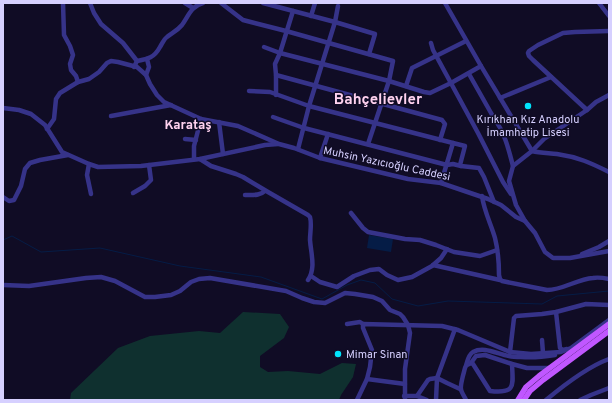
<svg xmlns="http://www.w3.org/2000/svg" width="612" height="403" font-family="Overpass,sans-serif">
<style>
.green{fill:#0f302f}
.water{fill:#051c46}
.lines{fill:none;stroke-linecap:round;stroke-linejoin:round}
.stream{stroke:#051c46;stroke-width:1}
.minor{stroke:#363389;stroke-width:4.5}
.major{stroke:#c057ff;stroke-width:5.5}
.poi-dot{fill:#00e3fb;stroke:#100c25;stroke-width:1.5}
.labels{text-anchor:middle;stroke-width:3;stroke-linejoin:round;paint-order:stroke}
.poi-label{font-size:11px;fill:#d6d0ff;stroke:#100c25}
.street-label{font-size:11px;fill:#d6d0ff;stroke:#100c25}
.quarter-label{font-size:13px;font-weight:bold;fill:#ffd2ef;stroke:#100c25}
.district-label{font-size:15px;font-weight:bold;fill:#ffd2ef;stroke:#100c25}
</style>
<rect width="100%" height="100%" fill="#100c25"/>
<path class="green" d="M243,312L280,314L289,327L284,338L260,356V367L268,372L288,371L320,374L342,363L356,364L353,377L341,395L339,400H70L71,393L118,348L150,336L199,331L220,333Z"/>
<path class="water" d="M369,235L393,239L391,252L367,248Z"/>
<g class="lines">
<path class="stream" d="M3,240L12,236L41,252L100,248L180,266L261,277L322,299L347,285L361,280L375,283L392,299L418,306L448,301L542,304L557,296L609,291"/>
<g class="minor">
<path d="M63,3L64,35L70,46L73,55L70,64L71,70L76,76L78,82"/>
<path d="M90,3L94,13L101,24L123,43L137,61"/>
<path d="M185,3L193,8"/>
<path d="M221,3L243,20L286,31L393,61L389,81L368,144"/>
<path d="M263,3L335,22L375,34L369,54"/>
<path d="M445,3L481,66L532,151C540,153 549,153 557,154C578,157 591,163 609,172"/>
<path d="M599,3L609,16"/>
<path d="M311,16L315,3"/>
<path d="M431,43L433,50L478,133L503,182L511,194"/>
<path d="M264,47L280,53L389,81L424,92L430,93L451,83L481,66"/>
<path d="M134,67L137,61C148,59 154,58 160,47C162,44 164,39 167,37C172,33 177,31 182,25C188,17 191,6 203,3"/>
<path d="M469,74L495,120C505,133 509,151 513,166"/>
<path d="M146,75L149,67L147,59"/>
<path d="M276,75L442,120L445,124L440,140"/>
<path d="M406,86L412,68L466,41"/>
<path d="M249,91L270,92L309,106L453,143L441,183"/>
<path d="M276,95V75L275,64L280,53L293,11"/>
<path d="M609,95L596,102L587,110L544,139L532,151L513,166L509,181L516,205L525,221L535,233L545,252L553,258H570L609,251"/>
<path d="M500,98L551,77"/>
<path d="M3,108L19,110L31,114L45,125L62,152L89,164L98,167L141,166L200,159L265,145L278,144"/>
<path d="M587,110L533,60L529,56L528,53L529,51L538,45L563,33L575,32L609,31"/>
<path d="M111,116L171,105"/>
<path d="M273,117L304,128L447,165L453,164L461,166"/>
<path d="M219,122L223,154"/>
<path d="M47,129L54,119L56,99L60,93L78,82L89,79L99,72L107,63L111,61L118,62L137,67L146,75L150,84L157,95L164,102L201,119L238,126L279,144L294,148L320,158L408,179L441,183L488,199L501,205L516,217L525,221"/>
<path d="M185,139L196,140"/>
<path d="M453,143L465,146L460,165L461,166L479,168L484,177L494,202"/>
<path d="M298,149L309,106L335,22L338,6"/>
<path d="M320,158L328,134"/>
<path d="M194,159V146L201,119"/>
<path d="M200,159L211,166L236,174L243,177L268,192L308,215L310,217C312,224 310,232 310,240C311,254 316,268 308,280"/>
<path d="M89,164L87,175L91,194"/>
<path d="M133,193L145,186L151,180L149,165"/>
<path d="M245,195C252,195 260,196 265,191"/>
<path d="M482,196C484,211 491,224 495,238C498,250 499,263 499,275L500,279L502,281L547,290C563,290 577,279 593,278C598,277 604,278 609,279"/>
<path d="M3,197L9,201L14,200L21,186L25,169L30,163L40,160L68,155"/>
<path d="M351,213L363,228L368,232L405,239L420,240L436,245L454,252L480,256L497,250"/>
<path d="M582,254L599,247L609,241"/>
<path d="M433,265L500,280"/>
<path d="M311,276L320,282L337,287L354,276L370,270L379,269L387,275L398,280L412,277L432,266L441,258L447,249"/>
<path d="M3,285L29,286L86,278L101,277L115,281L145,297H155L171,295L180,291L191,282L199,279L210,278L286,291L302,298L314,302L325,303L345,293L355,294L373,297L382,301L390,310L400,314L403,317L408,325L410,333L405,369V400"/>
<path d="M556,312L560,348L563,350L567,349"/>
<path d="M347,324L360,322L363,324"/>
<path d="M542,340L543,353"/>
<path d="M510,352L514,318L516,316L542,314L556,312L586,304L609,305"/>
<path d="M471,363L473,364L490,391C516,394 513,386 512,364"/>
<path d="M467,365L471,363L476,356L485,355L512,364L527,368H550"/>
<path d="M367,379L405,384"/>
<path d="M404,396H417"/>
<path d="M357,400L367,379L370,367L372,350L363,328V324L442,326L458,330L510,352L531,354L561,352L571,348L609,320"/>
<path d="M427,400L417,396L428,380L430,379L437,378L447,383L460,389"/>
<path d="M436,400L437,378L455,329"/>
<path d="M466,400C465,397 461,392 461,389C460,385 464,372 465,368C468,362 467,356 473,352C484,346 497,354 509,356C513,357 517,357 521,357C532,358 543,357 555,355"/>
<path d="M546,400C564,385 587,367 609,359"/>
<path d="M580,400L591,395L609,388"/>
</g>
<g class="major">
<path d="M518,400L526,387L539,376L609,324"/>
<path d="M524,400L530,391L543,380L609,331"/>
</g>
</g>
<g class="poi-dot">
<circle cx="528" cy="106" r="4"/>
<circle cx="338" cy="354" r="4"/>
</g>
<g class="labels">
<g class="poi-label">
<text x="528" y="123">Kırıkhan Kız Anadolu<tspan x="528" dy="13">İmamhatip Lisesi</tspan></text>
<text x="346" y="358" text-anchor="start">Mimar Sinan</text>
</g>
<g class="street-label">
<text transform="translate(387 163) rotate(12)" y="4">Muhsin Yazıcıoğlu Caddesi</text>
</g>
<g class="quarter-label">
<text x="188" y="129">Karataş</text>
</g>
<g class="district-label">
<text x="378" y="104">Bahçelievler</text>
</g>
</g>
<rect width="612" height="403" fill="none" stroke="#d6d0ff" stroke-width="8"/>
</svg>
